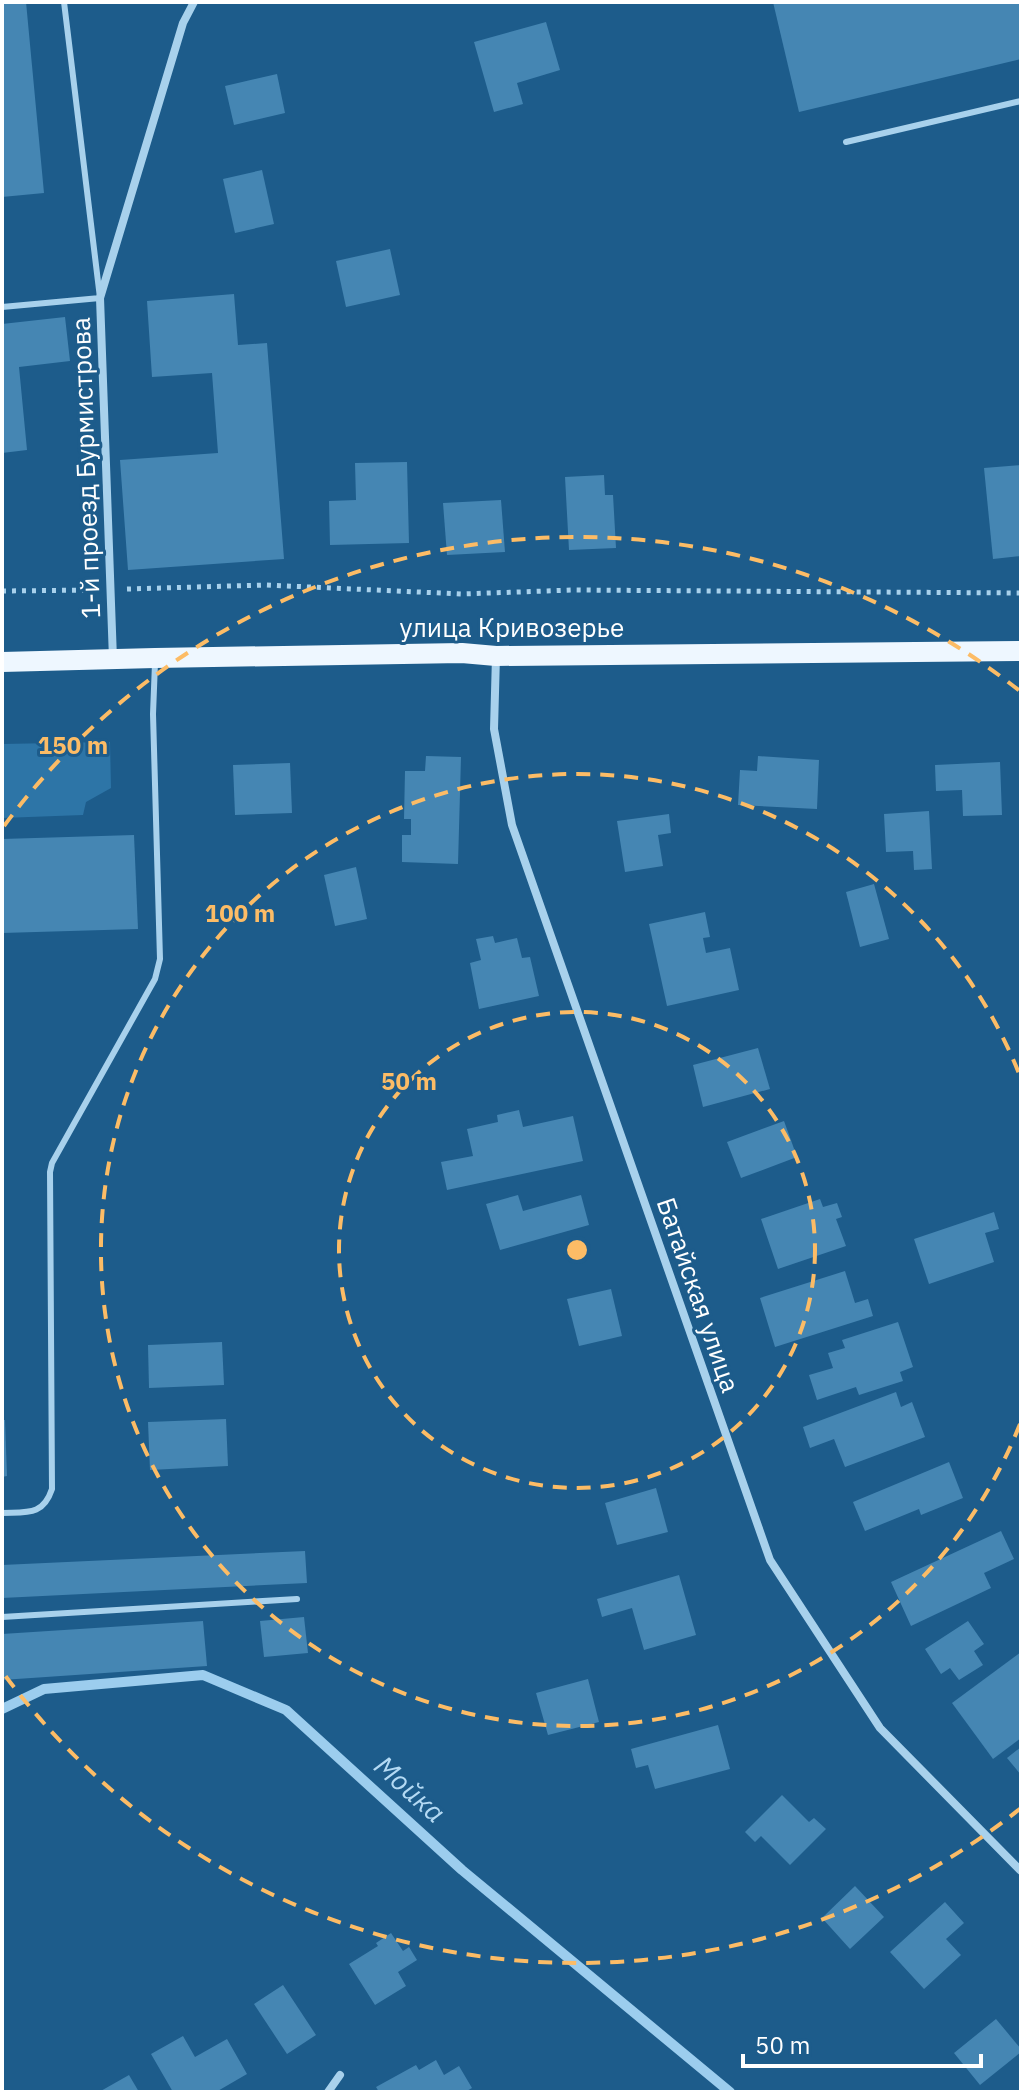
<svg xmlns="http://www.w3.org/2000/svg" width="1023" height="2094" font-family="'IBM Plex Sans',sans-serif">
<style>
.green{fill:#2d75a7}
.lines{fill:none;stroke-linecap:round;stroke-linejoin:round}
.stream{stroke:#9ccdee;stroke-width:10}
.building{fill:#4586b3}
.path{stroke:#a8d1ec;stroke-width:5;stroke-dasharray:4 6;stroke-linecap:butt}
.lane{stroke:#a8d1ec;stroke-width:6}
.street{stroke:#a8d1ec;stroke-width:8}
.primary{stroke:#eef7ff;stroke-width:20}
.ring{fill:none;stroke:#fcbc66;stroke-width:4;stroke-dasharray:14 10}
.labels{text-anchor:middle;stroke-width:6;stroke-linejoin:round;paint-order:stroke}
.street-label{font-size:26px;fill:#fff;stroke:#1d5c8b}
.water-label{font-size:28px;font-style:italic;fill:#b4daf4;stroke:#1d5c8b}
.centre{fill:#fcbc66;stroke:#1d5c8b;stroke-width:4}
.ring-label{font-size:24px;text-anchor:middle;font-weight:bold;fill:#fcbc66;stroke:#1d5c8b;stroke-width:6;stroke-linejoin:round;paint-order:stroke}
</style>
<rect width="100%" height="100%" fill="#1d5c8b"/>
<path class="green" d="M110,742L111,788L86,802L83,815L2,818V744Z"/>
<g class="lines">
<path class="stream" d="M2,1709L44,1689L203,1675L286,1710L462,1870L730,2092"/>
</g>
<g class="building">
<path d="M2,2H26L44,193L2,197Z"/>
<path d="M773,2H1021V59L799,112Z"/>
<path d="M546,22L560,70L517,83L523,104L494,112L474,42Z"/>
<path d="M277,74L285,113L234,125L225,86Z"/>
<path d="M262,170L274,224L235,233L223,179Z"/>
<path d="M390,249L400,295L346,307L336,261Z"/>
<path d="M234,294L238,345L267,343L284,559L128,570L120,460L218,453L212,373L152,377L147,301Z"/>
<path d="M65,317L70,361L19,367L27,450L2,453V324Z"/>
<path d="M407,462L409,543L330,545L329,501L356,500L355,463Z"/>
<path d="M1021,465V556L993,559L984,468Z"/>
<path d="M604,475L605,495H613L616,548L569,550L565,477Z"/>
<path d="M501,500L505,552L447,555L443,503Z"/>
<path d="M426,756L461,757L458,864L402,862V835H411V819H404L405,771H425Z"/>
<path d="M758,756L819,760L817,809L738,805L740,770L757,771Z"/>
<path d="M1000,762L1002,815L963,816L962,790L936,791L935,765Z"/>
<path d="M290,763L292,813L235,815L233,765Z"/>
<path d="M929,811L932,869L914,870L913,851L886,852L884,814Z"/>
<path d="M669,814L671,833L658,835L663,866L625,872L617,821Z"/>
<path d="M134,835L138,929L2,933V839Z"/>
<path d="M356,867L367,919L335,926L324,875Z"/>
<path d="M874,884L889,939L860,947L846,892Z"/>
<path d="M705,912L710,937L703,938L706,953L730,948L739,990L667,1006L649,924Z"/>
<path d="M493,936L495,943L517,938L522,958L530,957L539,996L479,1009L470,963L481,960L476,939Z"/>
<path d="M758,1048L770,1089L703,1107L693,1065Z"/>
<path d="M519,1110L523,1127L573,1116L583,1161L447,1190L441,1162L473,1156L467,1129L498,1122L497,1115Z"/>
<path d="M784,1121L797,1157L741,1178L727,1142Z"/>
<path d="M518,1195L523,1211L581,1195L589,1225L500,1250L486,1204Z"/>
<path d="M820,1199L823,1207L837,1203L842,1217L836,1219L846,1246L778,1269L761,1219Z"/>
<path d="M994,1212L999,1229L985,1233L994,1262L929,1284L914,1239Z"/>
<path d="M845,1271L855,1303L868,1299L873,1316L775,1347L760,1298Z"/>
<path d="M611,1289L622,1336L579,1346L567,1299Z"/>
<path d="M898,1322L913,1367L900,1372L903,1381L859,1395L856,1387L817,1400L809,1375L833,1368L828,1353L845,1348L842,1340Z"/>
<path d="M222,1342L224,1385L149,1388L148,1345Z"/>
<path d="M896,1392L901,1407L912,1402L925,1437L845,1467L834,1439L810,1448L803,1427Z"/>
<path d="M226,1419L228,1466L150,1470L148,1422Z"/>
<path d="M2,1420H5L7,1476L2,1477Z"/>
<path d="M949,1462L963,1498L921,1515L919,1509L865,1531L853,1502Z"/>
<path d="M656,1488L668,1532L617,1545L605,1503Z"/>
<path d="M1001,1531L1014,1559L984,1573L991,1588L911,1626L891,1582Z"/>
<path d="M305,1551L307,1583L2,1598V1565Z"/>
<path d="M679,1575L696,1635L644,1650L632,1608L602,1617L597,1599Z"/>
<path d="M304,1617L308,1653L264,1657L260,1621Z"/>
<path d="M203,1621L207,1666L2,1680V1634Z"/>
<path d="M968,1621L984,1644L974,1651L983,1665L959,1680L950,1668L941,1674L925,1649Z"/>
<path d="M1021,1652V1738L993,1759L952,1703Z"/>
<path d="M588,1679L599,1722L548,1735L536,1693Z"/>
<path d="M718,1725L730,1769L655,1789L648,1765L636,1768L631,1749Z"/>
<path d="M1021,1747V1775L1007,1758Z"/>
<path d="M782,1795L809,1822L814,1818L826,1829L790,1865L761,1836L755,1842L745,1832Z"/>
<path d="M855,1886L884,1917L850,1949L822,1918Z"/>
<path d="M945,1902L964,1923L946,1939L961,1955L924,1989L890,1952Z"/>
<path d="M391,1933L403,1951L409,1947L417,1960L398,1972L406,1986L375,2005L349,1964L378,1946L376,1943Z"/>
<path d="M283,1985L316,2035L287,2054L254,2004Z"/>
<path d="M996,2019L1021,2049V2052L980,2085L954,2053Z"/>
<path d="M183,2036L195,2057L227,2039L247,2074L216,2092H173L151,2054Z"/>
<path d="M436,2060L444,2075L459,2066L472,2088L465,2092H379L376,2087L416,2065L419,2070Z"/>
<path d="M129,2075L139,2092H99Z"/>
</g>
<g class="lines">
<g class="path">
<path d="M127,589L266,585L462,594L574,590L1021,593"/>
<path d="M2,591L93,590"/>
</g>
<g class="lane">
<path d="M846,142L1021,101"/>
<path d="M2,307L100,298L64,2"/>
<path d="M2,1513C27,1512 43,1516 52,1489L50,1172L52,1163L155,979L160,959L153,714L155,663"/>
<path d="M2,1617L297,1599"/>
</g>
<g class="street">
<path d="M496,656L494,729L512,825L770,1560L880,1728L1021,1871"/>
<path d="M113,659L100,298L183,23L194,2"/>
<path d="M328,2092L340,2075"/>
</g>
<path class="primary" d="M2,662L155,658L462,653L496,656L1021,651"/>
</g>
<g class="ring">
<circle cx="577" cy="1250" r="238"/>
<path d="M1020 1424A476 476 0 1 1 1020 1076"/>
<path d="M1021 1808A713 713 0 0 1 4 1674M4 826A713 713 0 0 1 1021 692"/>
</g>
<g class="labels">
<g class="street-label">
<text transform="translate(86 468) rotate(-92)" y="9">1-й проезд Бурмистрова</text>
<text x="512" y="637">улица Кривозерье</text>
<text transform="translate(698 1295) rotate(71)" y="9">Батайская улица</text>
</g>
<g class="water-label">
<text transform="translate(410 1789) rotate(42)" y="10">Мойка</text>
</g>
</g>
<circle cx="577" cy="1250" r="12" class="centre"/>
<g class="ring-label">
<text x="73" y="754">150 m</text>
<text x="240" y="922">100 m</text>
<text x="409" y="1090">50 m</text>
</g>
<rect width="1023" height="2094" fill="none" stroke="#ffffff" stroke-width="8"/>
<path d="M743 2054v12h238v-12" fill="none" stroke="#ffffff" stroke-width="4"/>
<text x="755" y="2054" font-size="24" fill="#ffffff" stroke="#1d5c8b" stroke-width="6" paint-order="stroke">50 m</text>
</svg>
